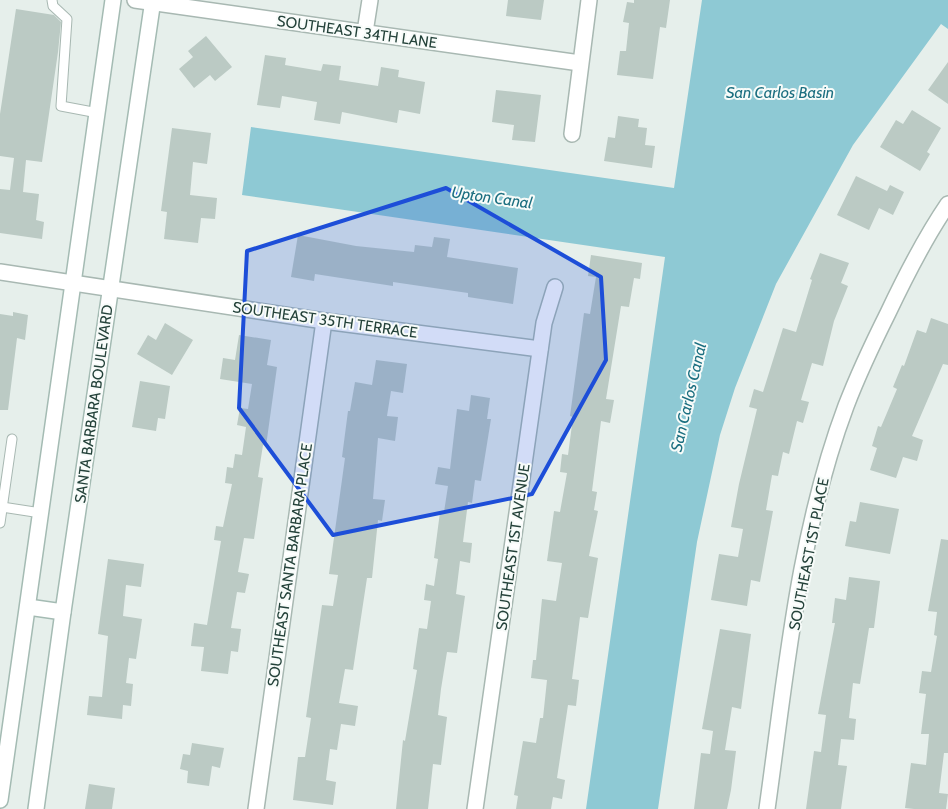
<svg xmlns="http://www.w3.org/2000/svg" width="948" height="809" font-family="Cabin,sans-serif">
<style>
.water{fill:#8ec9d4}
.building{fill:#bbcac4}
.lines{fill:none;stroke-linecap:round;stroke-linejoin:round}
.lane-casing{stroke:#a8b8b2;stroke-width:11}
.street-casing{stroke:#a8b8b2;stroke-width:18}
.secondary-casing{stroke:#a4bbb3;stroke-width:18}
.lane{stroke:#fff;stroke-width:9}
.street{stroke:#fff;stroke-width:15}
.secondary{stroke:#fff;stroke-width:15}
.marked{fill:#1d4ed8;fill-opacity:0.2;stroke:#1d4ed8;stroke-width:4;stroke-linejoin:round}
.labels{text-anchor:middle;stroke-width:4;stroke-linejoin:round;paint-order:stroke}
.street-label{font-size:15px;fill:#24423a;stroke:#f7fbf9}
.water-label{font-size:16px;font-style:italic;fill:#1c6f80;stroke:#f7fbf9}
</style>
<rect width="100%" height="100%" fill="#e6efeb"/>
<path class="water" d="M702,0H948V29L941,24L853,145L776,284L735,388L720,435L697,542L658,809H586L665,257L242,195L251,127L674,188Z"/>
<g class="building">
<path d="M508,0H544L541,20L506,16Z"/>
<path d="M634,0H670L666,28L660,27L653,79L617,75L620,51H626L629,23L623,22L627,2L634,3Z"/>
<path d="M16,9L54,15L61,22L58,52L42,162L26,160L23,192L39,194L36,220L44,222L42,239L0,233V189L10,190L14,158L0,156V114Z"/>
<path d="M206,36L232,67L215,81L210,75L194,88L179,69L193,57L188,51Z"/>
<path d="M265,55L286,58L285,65L321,71L323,64L341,66L339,80L378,86L381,67L399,70L398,77L425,82L420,114L399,110L397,123L342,112L340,124L314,120L317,102L282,96L280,108L257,105Z"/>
<path d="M948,62V104L928,90Z"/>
<path d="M496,90L541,95L535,142L512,140L514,125L492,122Z"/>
<path d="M912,110L941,128L927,152L930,154L920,171L880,147L896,120L903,124Z"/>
<path d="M618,116L639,119L638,127L647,128L645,145L655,146L652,168L604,161L608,137L615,138Z"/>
<path d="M172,128L211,133L207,164L193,162L190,195L217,198L215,219L201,218L198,243L164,239L167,212L161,211Z"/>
<path d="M856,176L887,191L890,185L904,192L893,215L879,208L869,230L837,215Z"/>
<path d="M298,235L356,246L414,252L415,245L432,247L434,237L450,239L447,257L518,268L513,304L468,297V293L393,282V286L315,274L314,281L291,277Z"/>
<path d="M820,253L849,263L841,283L848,286L834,321L823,366L812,363L801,400L809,402L803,423L797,421L789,454L783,452L778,476L772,475L766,510L773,511L760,582L751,580L747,606L711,600L719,554L738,557L743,529L731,527L739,484L757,409L749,407L754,389L763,392L783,328L796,332L812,280L810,279Z"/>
<path d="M591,255L642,263L640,279L634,278L629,307L621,306L606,399L614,400L610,423L601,421L592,491L597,492L594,510L598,511L589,556L598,558L588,618L580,617L572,679L579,680L576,706L568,705L557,778L565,780L562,799L553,797L551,809H516L518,796L514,795L523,741L536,743L540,718H543L547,680L531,678L533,660H536L542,599L556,601L562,563L547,561L554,511L560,512L567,473L560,472L562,454L568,455L573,417L570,416L584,313L590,314L596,277L588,276Z"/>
<path d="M13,312L28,315L25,340L17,338L8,410H0V314L13,316Z"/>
<path d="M931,318L948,324V365L943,364L912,436L923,440L917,461L903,457L896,478L870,470L877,448L872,446L878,426L881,427L897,389L893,387L902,365L904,366L917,330L926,333Z"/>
<path d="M165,323L193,340L172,375L137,354L148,335L156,340Z"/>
<path d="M239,335L271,340L267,365L277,367L266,446L263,445L258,477L263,478L254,539L244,538L238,572L249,574L245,593L237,592L231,628L241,629L238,652L231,651L228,674L201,671L204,647L191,646L194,623L207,625L221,541L214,540L216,526L223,527L232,484L225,483L227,467L233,468L235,454L242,455L246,427L237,425L240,408L248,409L252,384L220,379L223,358L235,360Z"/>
<path d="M376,360L407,364L403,393L391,391L387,416L398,417L395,441L378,438L373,499L385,500L382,521L378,520L372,578H367L353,670L345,669L339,703L358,706L355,726L341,724L337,750L330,749L326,780L336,782L333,805L293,800L298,757H305L311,718L306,717L322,605L333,606L338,575L329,574L345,458L342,457L348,411H350L355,382L372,385Z"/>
<path d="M140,381L170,386L165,419L158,418L156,431L132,427Z"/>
<path d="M471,395L490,398L487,419H491L481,481L475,480L472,503L468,502L463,542L472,543L470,563L460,561L456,594L465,596L457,653L447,652L441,689L438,715L447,717L441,765L433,764L428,809H396L403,740L405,741L417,670L413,669L419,628L427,629L431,601L424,600L426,584L434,586L438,559L434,558L440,512H444L448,486L435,484L438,467L450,469L457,409L469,411Z"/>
<path d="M860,502L899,509L890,554L845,546L850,521L856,522Z"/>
<path d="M941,539L948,540V753H944L939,793L948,794L946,809H914L905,808L911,763L926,765L929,734H921L926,694L919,693L922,671L931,672L937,636L934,635L937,612L928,611Z"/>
<path d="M108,559L144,564L141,587L126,585L123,616L142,619L136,659L129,658L126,683L133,684L131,706L123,705L122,719L87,715L89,696L102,697L108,636L98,634Z"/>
<path d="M849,577L880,581L874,628H869L860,684L853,683L849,718L856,719L854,740L841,739L838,765L847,766L841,809H806L814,751L821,752L826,715L818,714L835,623H832L835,598L846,600Z"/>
<path d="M720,629L751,634L741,709L732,707L725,750L736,751L731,790L727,809H694L701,753L710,754L713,731L702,729Z"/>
<path d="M192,743L224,748L220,768L212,766L209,786L187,783L188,771L180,769L183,754L190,755Z"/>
<path d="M89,784L115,788L112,809H85Z"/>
</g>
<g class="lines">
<g class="lane-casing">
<g id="lane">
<path d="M52,0L53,6L67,19L61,106L98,113"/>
<path d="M2,507L41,513"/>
<path d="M0,523L12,439"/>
</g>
</g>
<g class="street-casing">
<g id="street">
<path d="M135,0L580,63"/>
<path d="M365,32L370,0"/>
<path d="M572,134L589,0"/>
<path d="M0,272L324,321L540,349"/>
<path d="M256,809L324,321"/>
<path d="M475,809L544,323L555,287"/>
<path d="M767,809C786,674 798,534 846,406C858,375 873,343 888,313C906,275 924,239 948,204"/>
</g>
</g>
<g class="secondary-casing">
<g id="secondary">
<path d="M28,607L63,612"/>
<path d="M0,800L113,0"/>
<path d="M36,809L63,612L153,0"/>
</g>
</g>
<use href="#lane" class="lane"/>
<use href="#street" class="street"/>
<use href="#secondary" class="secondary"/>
</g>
<path class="marked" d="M446,188L601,277L606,360L532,494L333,535L239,408L247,251Z"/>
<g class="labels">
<g class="street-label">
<text transform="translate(357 32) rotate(8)" y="5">SOUTHEAST 34TH LANE</text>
<text transform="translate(325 320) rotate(8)" y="5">SOUTHEAST 35TH TERRACE</text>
<text transform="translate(94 404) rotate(-82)" y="5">SANTA BARBARA BOULEVARD</text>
<text transform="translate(513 547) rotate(-82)" y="5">SOUTHEAST 1ST AVENUE</text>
<text transform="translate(809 554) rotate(-79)" y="5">SOUTHEAST 1ST PLACE</text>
<text transform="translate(290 565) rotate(-82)" y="5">SOUTHEAST SANTA BARBARA PLACE</text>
</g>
<g class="water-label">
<text x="780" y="98">San Carlos Basin</text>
<text transform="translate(492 197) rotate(8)" y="6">Upton Canal</text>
<text transform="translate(688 397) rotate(-77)" y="6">San Carlos Canal</text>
</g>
</g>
</svg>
